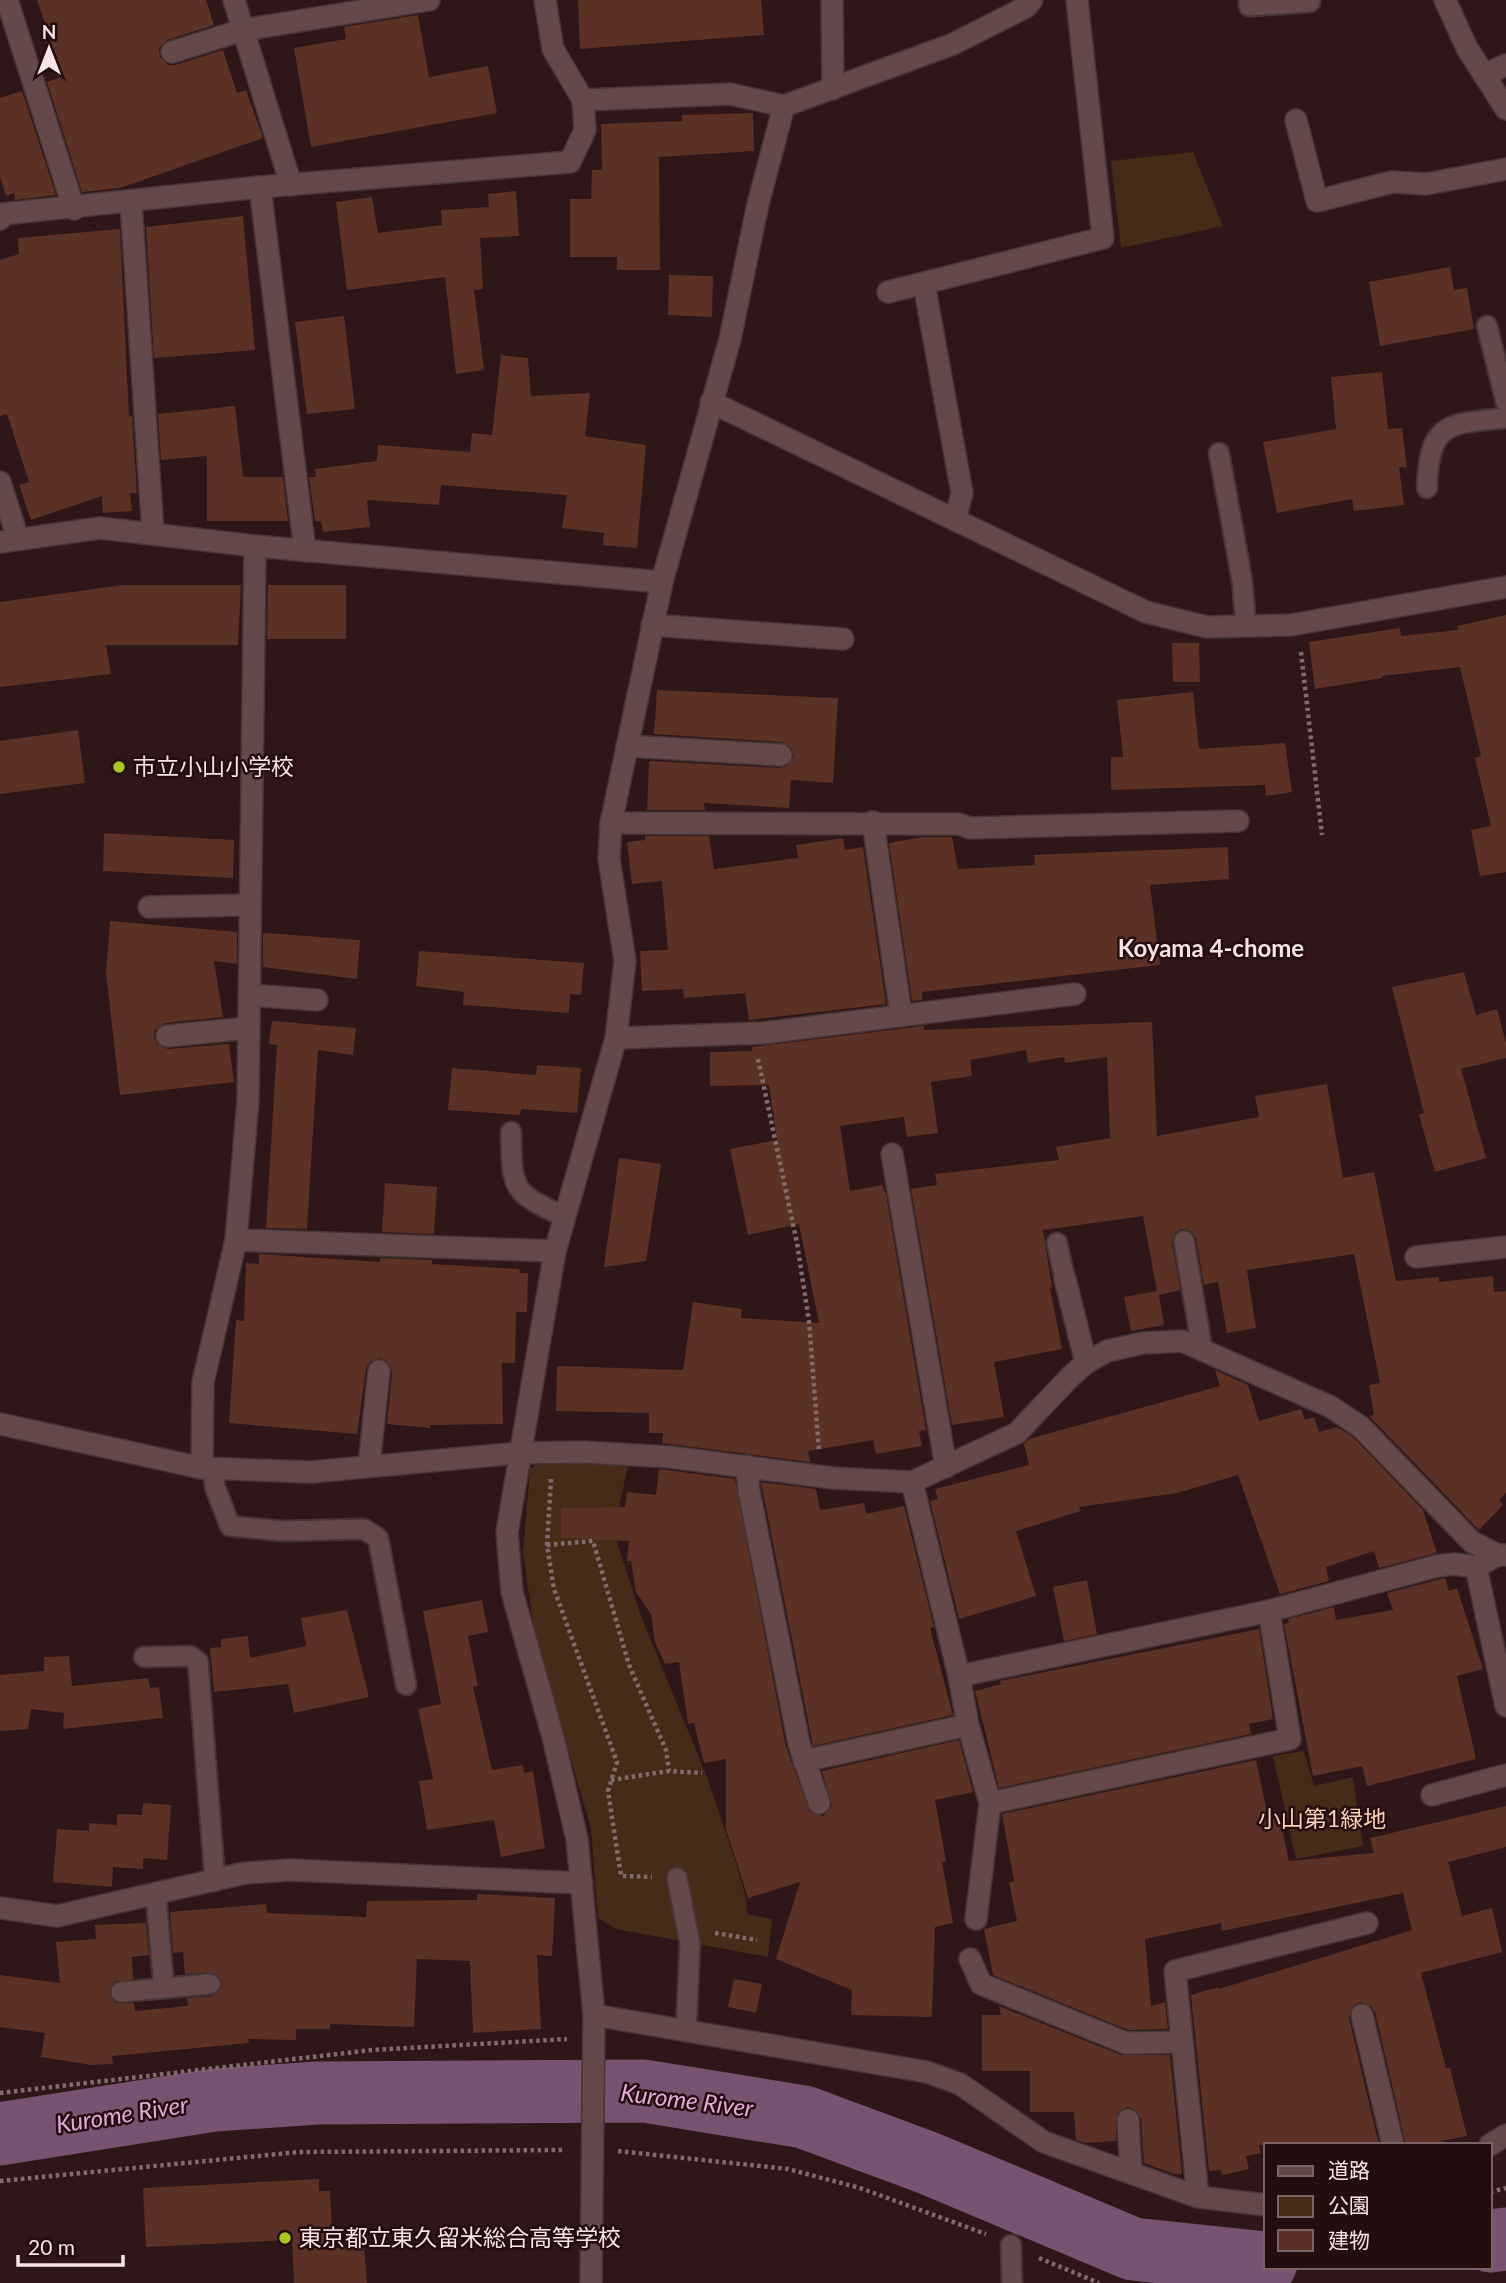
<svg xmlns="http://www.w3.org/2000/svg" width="1506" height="2283" font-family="Lato,'Noto Sans JP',sans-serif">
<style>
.green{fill:#452b18}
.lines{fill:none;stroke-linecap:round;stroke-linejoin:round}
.river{stroke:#775371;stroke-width:63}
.building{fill:#5b3126}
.lane-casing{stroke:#473436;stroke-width:23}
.street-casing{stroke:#473436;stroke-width:24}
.path{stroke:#816b6d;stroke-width:4.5;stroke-dasharray:3.5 3.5;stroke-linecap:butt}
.lane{stroke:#65484a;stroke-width:19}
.street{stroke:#65484a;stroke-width:21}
.poi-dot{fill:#a9c719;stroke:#240d0f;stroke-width:2.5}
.labels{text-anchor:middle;stroke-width:5;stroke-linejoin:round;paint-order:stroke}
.poi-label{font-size:23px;fill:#f7e5e6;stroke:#240d0f;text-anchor:start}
.park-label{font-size:23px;fill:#f9d2b8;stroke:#240d0f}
.neighbourhood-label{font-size:24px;font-weight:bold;fill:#f7e5e6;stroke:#240d0f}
.water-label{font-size:24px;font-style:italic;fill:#e4a9db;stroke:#240d0f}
</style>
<rect width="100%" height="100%" fill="#2f1618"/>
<g class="green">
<path d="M1193,152L1223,226L1121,248L1111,161Z"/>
<path d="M540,1462L628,1465L614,1533L641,1616L707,1777L734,1857L746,1898L747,1914L772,1919L768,1957L616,1929L598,1918L591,1829L534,1629L523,1553L530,1469Z"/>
<path d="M1304,1751L1314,1786L1353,1777L1363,1846L1296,1859L1273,1756Z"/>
</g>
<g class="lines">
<g class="river">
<path d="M0,2134L215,2100L317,2093L644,2091L804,2117L928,2163L1133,2249L1266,2263"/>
<path d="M1490,2241L1506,2239"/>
</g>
</g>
<g class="building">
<path d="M37,0H206L214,25L167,40L159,48L160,57L168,65H175L223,50L237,93L246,90L263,138L120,188L82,192L47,82L59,78L45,40L50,38Z"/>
<path d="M578,0H761L764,35L580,49Z"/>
<path d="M418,15L429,77L488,66L497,113L311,147L294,48L346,39L344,27Z"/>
<path d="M22,91L56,195L15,200L14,193L6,196L0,177V98Z"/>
<path d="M753,113L754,151L659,157L660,270H617V257H570V199H591L592,170H602L601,124L682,121V115Z"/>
<path d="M516,191L519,236L480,238L483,289L474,290L484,370L456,374L445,277L347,290L336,202L372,197L378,233L442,225L441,210L489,207L488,194Z"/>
<path d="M243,216L255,350L154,358L146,227Z"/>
<path d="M120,229L129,417L132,416L137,493H130L132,511L103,513L102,496L31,520L19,485L29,482L7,414L0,416V260L19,254L18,238Z"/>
<path d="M1450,267L1454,290L1467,288L1474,329L1380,346L1369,282Z"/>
<path d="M669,275L713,276L712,317L668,315Z"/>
<path d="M344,316L355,409L307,414L295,322Z"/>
<path d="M501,355L528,358L531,396L590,393L585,436L646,445L637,548L603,545L604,533L562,528L567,495L441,485L439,505L367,500L370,527L323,532L321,521H315L309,477H316L315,469L377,461L378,445L470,452L472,433L492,435Z"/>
<path d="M1382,372L1388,429L1402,428L1407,468L1399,467L1404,505L1354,511L1352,499L1277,513L1263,442L1336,429L1331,377Z"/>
<path d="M235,406L243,477H283L288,521H207V456L161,460L158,414Z"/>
<path d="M123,585H241L238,645H106L111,674L0,687V602Z"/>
<path d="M268,585H346V639H267Z"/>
<path d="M1506,615V872L1480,876L1471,830L1491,826L1475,758L1481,756L1460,667L1382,676V678L1315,689L1309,642L1400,628L1401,636L1458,630L1457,626Z"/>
<path d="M1172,643H1199L1200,682H1173Z"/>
<path d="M657,690L838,698L833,783L791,780L789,808L704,803L705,810H647L649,762L652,761L780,768L787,766L794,756L792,749L782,742L654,734Z"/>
<path d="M1193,692L1199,749L1285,743L1292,792L1266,796L1265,785L1111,790V757H1123L1117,700Z"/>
<path d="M78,730L85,783L0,794V741Z"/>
<path d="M104,833L234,840L233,878L103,871Z"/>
<path d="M645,836H709L714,869L798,858L796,845L843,838L845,850L863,847L886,1004L749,1020L745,993L684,998L683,989L642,991L640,951L668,950L662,881L632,884L627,842L645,840Z"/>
<path d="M923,837H952L958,869L1035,865L1034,855L1228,847L1229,879L1150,885L1160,965L922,992V1000L912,1001L889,843Z"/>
<path d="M110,921L237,932V964L214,961L223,1017L165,1023L155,1030L154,1037L157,1044L168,1049L229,1044L234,1082L120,1095L106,973Z"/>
<path d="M267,933L360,940L357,979L263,967V934Z"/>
<path d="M419,951L584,963L581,995L570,994L569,1013L463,1005L464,992L416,986Z"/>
<path d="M1464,972L1476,1015L1497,1009L1506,1043V1058L1461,1069L1486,1158L1435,1172L1419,1115L1424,1113L1392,987Z"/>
<path d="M272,1021L356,1028L353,1055L318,1050L307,1229L266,1228L277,1045L269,1044Z"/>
<path d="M1152,1022L1157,1136L1259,1117L1255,1096L1327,1084L1343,1178L1374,1172L1396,1281L1439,1277V1282L1493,1276L1494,1292L1506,1291V1493L1499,1500L1503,1505L1479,1530L1369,1416L1374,1415L1369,1385L1380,1383L1354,1254L1247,1270L1256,1328L1227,1333L1218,1282L1204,1285L1196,1238L1189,1230L1181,1229L1176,1232L1172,1242L1180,1290L1159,1295L1164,1325L1131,1331L1124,1297L1157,1291L1143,1216L1043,1230L1052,1287L1050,1288L1062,1349L994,1362L1004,1417L952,1425L911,1189L937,1185L935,1174L1059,1160L1056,1147L1110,1138L1107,1057L1065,1063L1064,1057L1028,1063L1026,1050L970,1060L972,1076L931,1082L938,1133L907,1137L904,1117L840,1126L850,1191L882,1185L886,1194L926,1430L919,1431L922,1446L876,1454L873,1440L808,1451L810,1462L662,1443L663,1433H649V1413L556,1411L557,1366L683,1370L693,1302L742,1309L741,1318L819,1323L799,1224L748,1235L730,1149L777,1140L769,1085L710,1086V1052L752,1051V1047L924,1026V1030Z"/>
<path d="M537,1065L581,1068L577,1113L521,1109L520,1115L448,1110L452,1068L536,1075Z"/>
<path d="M619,1158L661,1164L646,1261L604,1267Z"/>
<path d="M385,1183L437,1187L434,1234L382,1232Z"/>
<path d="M259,1254L380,1262V1258L432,1260V1264L520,1269L519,1273H528L527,1312H516L515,1363H502L503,1424L430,1425V1428L387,1424L392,1372L387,1361L380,1358L369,1363L366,1369L357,1434L229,1423L236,1320L244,1321L246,1263L259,1264Z"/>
<path d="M1215,1370L1248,1385L1259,1421L1301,1409L1305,1420L1314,1417L1319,1432L1337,1427L1353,1437L1423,1510L1437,1553L1379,1568L1374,1551L1326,1567L1329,1581L1280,1594L1238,1475L1177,1493L1079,1507L1081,1511L1016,1531L1036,1596L959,1619L930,1501L938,1499L935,1489L1029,1465L1024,1444L1029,1439L1220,1386Z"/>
<path d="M659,1469L735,1479L786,1747L810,1812L823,1816L832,1806L822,1771L959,1740L973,1792L935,1800L946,1861L942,1862L953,1923L935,1927L932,2017L851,2015L852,1990L776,1959L800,1882L748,1898L726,1829V1759L704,1763L694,1723L688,1724L679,1662L665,1664L655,1642L651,1614L636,1592L631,1561H627L629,1541L561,1538V1508L625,1507L627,1492L656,1495Z"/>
<path d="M761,1482L816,1489L820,1510L864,1503L866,1514L904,1506L934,1627L930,1628L953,1715L813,1746Z"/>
<path d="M1445,1578L1449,1591L1457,1588L1483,1669L1457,1676L1476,1759L1367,1786L1362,1766L1313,1776L1284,1624L1289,1623L1288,1619L1334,1607L1336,1620L1393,1610L1387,1593Z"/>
<path d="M1087,1580L1097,1634L1064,1641L1053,1587Z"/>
<path d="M482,1600L488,1632L468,1636L478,1686L473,1687L492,1770L523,1765L524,1773L533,1771L545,1848L501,1857L494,1820L427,1830L419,1781L433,1779L418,1709L441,1704L423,1611Z"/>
<path d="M347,1610L369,1697L294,1713L288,1684L214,1692L210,1648L221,1647V1639L248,1636L250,1658L306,1646L301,1618Z"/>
<path d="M1259,1629L1273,1719L1249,1724L1251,1734L999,1788L975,1691L1001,1684L1000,1681Z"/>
<path d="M69,1656L72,1686L148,1678L150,1688L159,1687L163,1718L63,1729L64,1713L31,1709L28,1729L0,1731V1675L44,1671V1657Z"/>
<path d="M1256,1760L1268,1817L1279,1815L1289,1861L1374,1853L1370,1838L1506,1806V1847L1448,1862L1462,1916L1492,1908L1502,1952L1421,1973L1446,2068H1450L1467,2136L1442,2141L1443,2145H1406L1375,2012L1371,2006L1360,2002L1353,2006L1349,2018L1379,2145H1259L1261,2153L1246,2156L1249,2169L1222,2175L1221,2170L1209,2171L1191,1995L1219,1987V1989L1412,1930L1403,1893L1222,1931L1221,1923L1145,1939L1151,2006L1165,2002L1168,2029L1128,2030L993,1975L984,1929L1017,1921L1009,1882L1014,1881L1002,1814Z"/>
<path d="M143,1803L171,1805L167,1860L143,1858V1869L113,1867L112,1887L53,1882L57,1829L89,1831V1823L117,1825V1814L142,1815Z"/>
<path d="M477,1894L555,1898L552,1956L537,1955L541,2029L473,2033L470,1961L417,1959L414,2027L330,2024V2029H296V2040L248,2039L249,2043L112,2056L113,2064L92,2065L41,2057L45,2033L0,2027V1975L60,1983L56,1942L96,1939L95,1925L146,1923L149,1955L132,1957L133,1979L115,1982L109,1992L116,2003H134L135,2011L188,2006L187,1998L212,1996L221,1988L220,1978L214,1973L185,1974L183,1952L173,1953L170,1912L266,1904L267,1913L366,1917L367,1901L477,1900Z"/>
<path d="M734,1979L762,1984L756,2013L728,2007Z"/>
<path d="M999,2006L1121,2055H1170L1182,2174H1174L1144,2163L1141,2119L1134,2109L1127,2107L1117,2114L1116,2141L1086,2143L1076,2140L1074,2112H1030V2071H982V2015H1001Z"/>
<path d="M319,2179V2191H330L333,2248L364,2247L367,2283H294L292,2240L146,2247L143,2188Z"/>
</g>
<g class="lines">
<g class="lane-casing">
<g id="lane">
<path d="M1249,0V6L1310,2"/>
<path d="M1487,326L1506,402"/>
<path d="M1219,453L1242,580L1246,626"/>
<path d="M1427,488C1429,421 1448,424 1506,418"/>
<path d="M511,1132C512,1190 511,1192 565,1217"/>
<path d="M1184,1241L1202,1348"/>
<path d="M1057,1243L1065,1279"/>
<path d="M213,1468L215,1487L230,1526L283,1531L364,1529L378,1538L406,1685"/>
<path d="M144,1657L190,1656L198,1662L215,1881"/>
<path d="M677,1878L690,1944L686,2031"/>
<path d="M156,1896L164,1988"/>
<path d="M121,1992L210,1984"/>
<path d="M1011,2245L1012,2283"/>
</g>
</g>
<g class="street-casing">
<g id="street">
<path d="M7,0L74,209"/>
<path d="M234,0L291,185"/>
<path d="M832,0L833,89"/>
<path d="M1445,0L1467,48L1506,109"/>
<path d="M172,52L243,30L429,0"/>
<path d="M1484,75L1506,65"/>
<path d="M583,100L730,94L784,106"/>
<path d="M1296,120L1317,201L1392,182L1426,184L1506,169"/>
<path d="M260,187L305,551"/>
<path d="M131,203L153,533"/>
<path d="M0,219L3,214L260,187L570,162L585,130L583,100L553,49L545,0"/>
<path d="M924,284L962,493L955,520"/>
<path d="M888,292L1103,238L1077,0"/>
<path d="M711,402L1146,612L1207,627L1291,625L1506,587"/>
<path d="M0,482L18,539"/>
<path d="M0,542L100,528L255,546L662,582"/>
<path d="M652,625L843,639"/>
<path d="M627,746L781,755"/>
<path d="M873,822L901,1015"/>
<path d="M611,823L959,824L970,828L1238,821"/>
<path d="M149,907L249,905"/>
<path d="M249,995L317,1000"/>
<path d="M167,1036L248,1028"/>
<path d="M616,1038L763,1033L1075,994"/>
<path d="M892,1154L946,1467"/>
<path d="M236,1240L555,1251"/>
<path d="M1416,1257L1506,1247"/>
<path d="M1065,1279L1086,1363"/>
<path d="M0,1424L202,1468L311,1472L519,1453L583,1452L670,1457L833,1478L912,1482L1017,1433L1071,1376L1086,1363L1107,1351L1143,1343L1182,1341L1331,1407L1361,1427L1472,1542L1498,1555H1506"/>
<path d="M369,1465L379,1371"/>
<path d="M747,1466L749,1491L799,1744L819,1803"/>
<path d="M202,1468L203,1382L236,1240L248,1100L255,546"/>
<path d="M912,1482L959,1676"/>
<path d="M1476,1567L1506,1706"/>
<path d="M804,1761L968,1725"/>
<path d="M1432,1795L1506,1775"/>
<path d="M990,1803L1290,1739L1269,1611"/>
<path d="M0,1908L57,1916L245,1873L290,1870L582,1883"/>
<path d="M976,1919L990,1803L968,1725L959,1676L1269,1611L1437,1566L1454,1564L1476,1567L1498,1555"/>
<path d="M970,1959L981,1984L1126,2043L1182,2042"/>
<path d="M594,2015L927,2072L960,2084L1044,2142L1198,2197L1266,2205"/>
<path d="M1362,2015L1393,2145"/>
<path d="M1128,2120L1131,2173"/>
<path d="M1490,2145L1506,2135"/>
<path d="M1198,2197L1175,1971L1367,1923"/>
<path d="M591,2283L594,2015L577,1839L553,1737L512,1592L507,1532L555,1251L616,1038L625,961L609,859L611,823L662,582L730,339L758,204L784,106L953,44L1026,7L1032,0"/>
</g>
</g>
<g class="path">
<path d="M1301,652L1322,835"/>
<path d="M758,1059L797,1243L809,1321L819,1451"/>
<path d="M551,1479L547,1545L554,1589L617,1762L608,1791L621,1876L652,1877"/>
<path d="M547,1545L593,1541L629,1665L666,1750L669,1771"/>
<path d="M611,1780L669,1771L702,1773"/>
<path d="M715,1933L757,1940"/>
<path d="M0,2093L372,2050L567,2039"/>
<path d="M618,2151L788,2169L860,2188L986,2234"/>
<path d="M0,2181L299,2152L564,2150"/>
<path d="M1490,2192L1506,2188"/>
<path d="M1039,2258L1099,2283"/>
</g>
<use href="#lane" class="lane"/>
<use href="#street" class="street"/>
</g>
<g class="poi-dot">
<circle cx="119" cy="767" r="7"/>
<circle cx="285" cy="2238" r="7"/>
</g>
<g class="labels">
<g class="poi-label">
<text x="133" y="775">市立小山小学校</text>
<text x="299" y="2246">東京都立東久留米総合高等学校</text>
</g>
<g class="park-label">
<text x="1322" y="1827">小山第1緑地</text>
</g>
<g class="neighbourhood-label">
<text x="1211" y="957">Koyama 4-chome</text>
</g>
<g class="water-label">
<text transform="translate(687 2101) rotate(7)" y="8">Kurome River</text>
<text transform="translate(122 2115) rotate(-9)" y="8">Kurome River</text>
</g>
</g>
<rect x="1264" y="2143" width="228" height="126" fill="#240d0f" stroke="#786365" stroke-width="2"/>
<rect x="1278" y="2166" width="35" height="10" fill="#65484a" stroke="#786365" stroke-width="2"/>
<text x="1328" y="2178" font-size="21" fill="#f7e5e6">道路</text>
<rect x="1278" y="2196" width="35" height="21" fill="#452b18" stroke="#786365" stroke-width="2"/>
<text x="1328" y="2213" font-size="21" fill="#f7e5e6">公園</text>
<rect x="1278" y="2230" width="35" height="21" fill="#5b3126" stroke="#786365" stroke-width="2"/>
<text x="1328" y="2248" font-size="21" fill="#f7e5e6">建物</text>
<g transform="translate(49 49)" stroke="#240d0f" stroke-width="5" paint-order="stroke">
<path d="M0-5L12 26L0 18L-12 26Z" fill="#f7e5e6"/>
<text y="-10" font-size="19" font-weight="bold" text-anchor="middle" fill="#f7e5e6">N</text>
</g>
<path d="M18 2255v10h105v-10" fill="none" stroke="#f7e5e6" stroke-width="3.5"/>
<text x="28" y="2255" font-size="21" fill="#f7e5e6" stroke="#240d0f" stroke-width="5" paint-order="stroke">20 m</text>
</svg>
